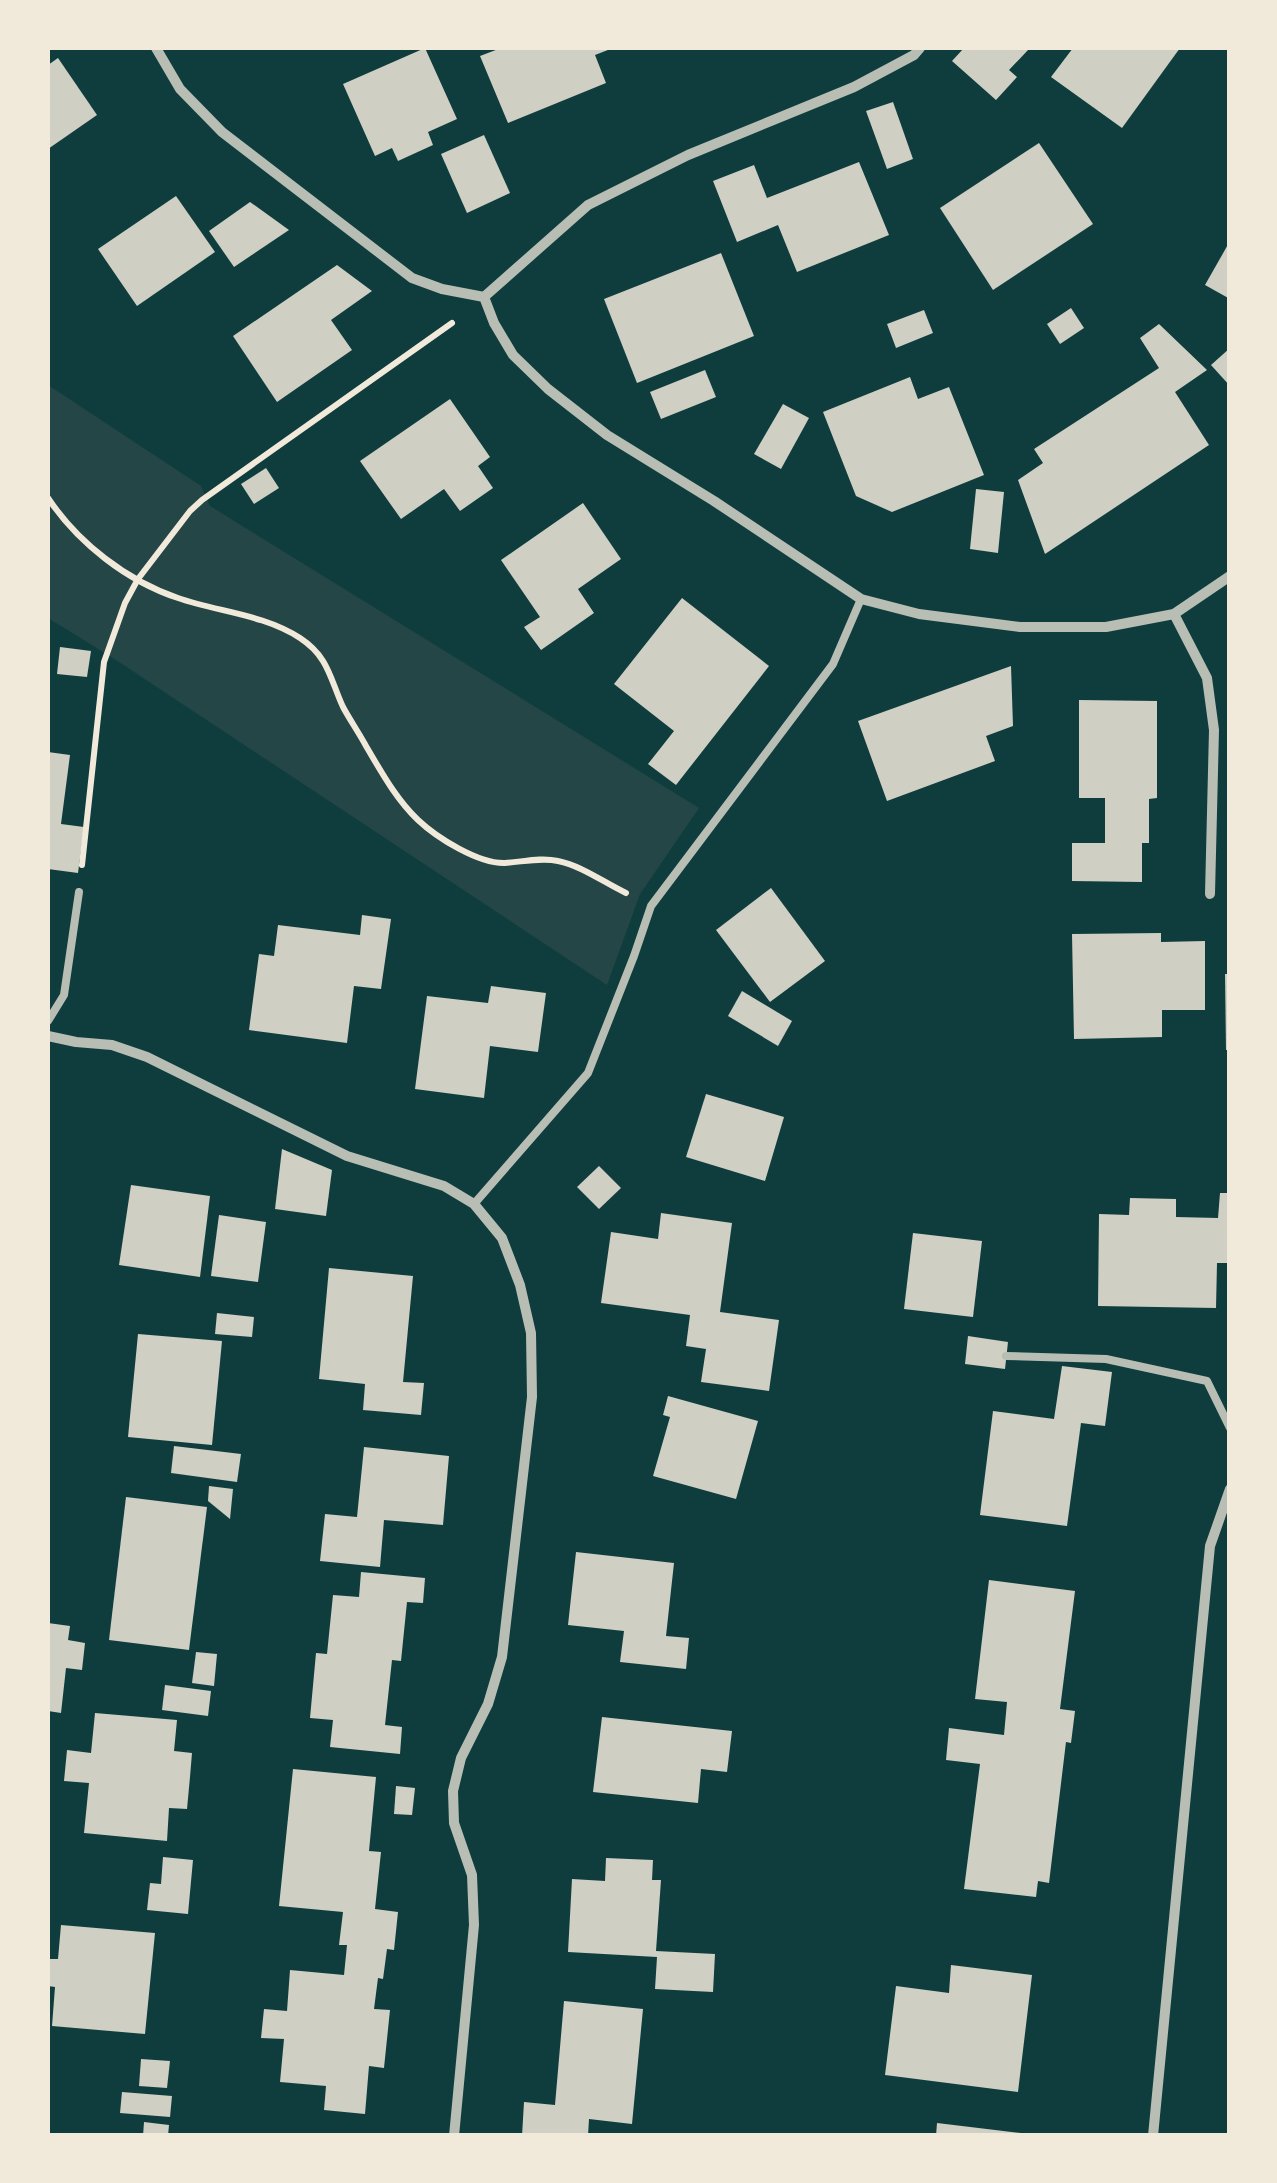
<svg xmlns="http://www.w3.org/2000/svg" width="1277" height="2183" font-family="'Open Sans',sans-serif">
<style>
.green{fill:#244646}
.building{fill:#cfcfc3}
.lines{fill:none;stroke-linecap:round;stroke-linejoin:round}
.path{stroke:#f1e9da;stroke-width:6}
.service{stroke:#b8beb3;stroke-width:8}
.minor{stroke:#b8beb3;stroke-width:10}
</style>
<rect width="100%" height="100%" fill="#0f3d3e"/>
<path class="green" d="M48,385L201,486L210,506L699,808L640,894L607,985L113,658L48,618Z"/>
<g class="building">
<path d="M425,48L457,119L428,132L433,145L398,161L392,148L375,156L343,84Z"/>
<path d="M501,48H613L595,55L606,83L508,123L480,56Z"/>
<path d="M964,48H1025L1028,50L1009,70L1017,77L996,100L952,61Z"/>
<path d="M1073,48H1180L1122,128L1051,77Z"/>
<path d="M58,58L97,115L48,149V65Z"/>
<path d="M893,102L913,159L887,169L866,111Z"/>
<path d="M484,135L510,193L467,213L441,154Z"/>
<path d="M1039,143L1093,224L993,290L940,208Z"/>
<path d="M859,162L889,235L797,272L778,225L737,242L713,181L754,165L767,198Z"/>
<path d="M176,196L215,252L137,306L98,249Z"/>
<path d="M250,202L289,230L234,267L209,231Z"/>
<path d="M1230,241V299L1205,285Z"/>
<path d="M721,253L754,336L637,383L604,299Z"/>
<path d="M337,265L372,291L331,320L352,350L277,402L233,336Z"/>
<path d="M1071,308L1084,328L1060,344L1047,324Z"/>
<path d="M924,310L933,333L896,348L887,324Z"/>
<path d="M1159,324L1207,370L1175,392L1209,445L1045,554L1018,480L1043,463L1034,449L1159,368L1140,338Z"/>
<path d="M1230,348V386L1211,365Z"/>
<path d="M705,370L716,397L661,419L650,392Z"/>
<path d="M910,377L918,399L949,387L984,475L892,512L856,496L823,412Z"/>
<path d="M450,399L490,457L478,466L493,488L460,511L444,489L401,519L360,461Z"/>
<path d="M783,404L809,418L781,469L754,454Z"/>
<path d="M266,468L279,488L254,504L241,484Z"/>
<path d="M976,489L1004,492L998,553L970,549Z"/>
<path d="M583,503L621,559L578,589L594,613L541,650L524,627L540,617L501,560Z"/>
<path d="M682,598L769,666L676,785L648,764L674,731L614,684Z"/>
<path d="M60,647L91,651L87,677L57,674Z"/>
<path d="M1011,666L1013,726L986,736L995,761L887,801L858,721Z"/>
<path d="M1079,700L1157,701V798L1149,799V843H1142V882L1072,881V843H1105V798H1079Z"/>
<path d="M48,752L70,755L61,824L84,827L78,873L48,869Z"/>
<path d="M771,888L825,961L770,1002L716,930Z"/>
<path d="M362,915L391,919L381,989L354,986L347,1043L249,1030L259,954L274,956L278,925L360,935Z"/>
<path d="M1161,933V942L1205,941V1010H1162V1037L1074,1039L1072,934Z"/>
<path d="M1225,974H1230V1050H1226Z"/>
<path d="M491,986L546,993L538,1052L490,1046L484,1098L415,1089L427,996L488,1003Z"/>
<path d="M742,991L792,1021L778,1046L728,1016Z"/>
<path d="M706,1094L784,1117L765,1181L686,1157Z"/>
<path d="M282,1149L332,1170L326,1216L275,1209Z"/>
<path d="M599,1166L621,1188L599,1209L577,1187Z"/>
<path d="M131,1185L210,1196L200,1277L119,1265Z"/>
<path d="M1220,1193H1230V1263H1217L1216,1308L1098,1306L1099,1214L1129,1215L1130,1198L1176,1199V1217L1218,1218Z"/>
<path d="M661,1213L732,1223L720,1312L779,1320L769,1391L701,1382L706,1349L686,1346L690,1315L601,1303L611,1232L658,1239Z"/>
<path d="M219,1215L266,1222L258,1282L211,1276Z"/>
<path d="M913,1233L982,1241L973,1317L904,1309Z"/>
<path d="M329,1268L413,1276L403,1382L424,1383L421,1415L363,1410L365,1384L319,1379Z"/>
<path d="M217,1313L254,1317L252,1337L215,1334Z"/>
<path d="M138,1334L222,1341L212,1445L128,1437Z"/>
<path d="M968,1336L1008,1342L1005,1369L965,1364Z"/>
<path d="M1062,1366L1112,1372L1105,1426L1081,1423L1067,1526L980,1515L993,1411L1054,1419Z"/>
<path d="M668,1396L758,1421L736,1499L653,1476L670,1417L663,1415Z"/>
<path d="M174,1446L241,1454L237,1482L171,1473Z"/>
<path d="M364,1447L449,1456L443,1525L384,1520L380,1567L320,1561L325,1514L357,1517Z"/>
<path d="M209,1486L233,1489L230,1519L208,1501Z"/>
<path d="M126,1497L207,1507L189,1650L109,1640Z"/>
<path d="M576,1552L674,1563L666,1636L689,1638L686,1669L620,1662L624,1631L568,1625Z"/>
<path d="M361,1572L425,1578L423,1603L407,1602L401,1661L392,1660L385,1725L402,1727L400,1754L330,1747L333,1720L310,1718L316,1653L327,1654L333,1595L359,1597Z"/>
<path d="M989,1580L1075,1591L1060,1709L1075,1711L1071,1743L1066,1742L1049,1883L1038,1881L1036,1897L964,1889L980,1764L946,1760L949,1728L1004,1735L1007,1702L975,1699Z"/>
<path d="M48,1623L70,1626L68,1640L85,1643L82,1670L66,1668L61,1713L48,1711Z"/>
<path d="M196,1652L217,1654L214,1686L192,1683Z"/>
<path d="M165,1685L211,1691L208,1716L162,1710Z"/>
<path d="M95,1713L177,1720L174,1751L192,1753L190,1777L187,1809L169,1808L167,1841L84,1833L89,1783L64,1781L67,1750L91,1753Z"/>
<path d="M602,1717L732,1731L727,1772L701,1769L698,1803L593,1792Z"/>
<path d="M293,1769L376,1777L369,1851L381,1852L375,1909L398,1912L394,1950L387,1949L383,1979L378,1978L374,2009L390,2010L384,2068L369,2066L365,2114L324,2110L326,2086L280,2082L284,2039L261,2038L264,2009L287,2011L290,1970L344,1975L347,1945H339L343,1912L279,1906Z"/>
<path d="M396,1786L415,1788L412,1815L394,1814Z"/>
<path d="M163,1857L193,1860L188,1914L147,1910L150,1883L161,1884Z"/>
<path d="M606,1858L653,1860L652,1880H661L656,1951L715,1954L713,1992L655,1989L657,1957L568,1952L572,1879L605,1881Z"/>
<path d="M61,1925L155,1933L145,2034L52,2026L55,1987L48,1986V1959H58Z"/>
<path d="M951,1965L1032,1975L1018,2092L885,2075L896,1986L949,1993Z"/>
<path d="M564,2001L643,2009L632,2124L589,2119L588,2136H522L524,2102L555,2105Z"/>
<path d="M141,2059L170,2061L167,2088L139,2086Z"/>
<path d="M122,2092L172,2096L170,2117L120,2113Z"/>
<path d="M144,2122L169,2125L168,2136H143Z"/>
<path d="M937,2123L1021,2133V2136H936Z"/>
</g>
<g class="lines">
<g class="path">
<path d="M48,498C78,543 127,581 178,598C218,612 263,614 300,638C329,657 330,679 343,707C350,720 359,733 366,746C382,773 396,799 418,820C437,838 479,864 505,863C522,862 541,857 558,861C582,866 603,882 626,893"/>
<path d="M82,865L104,662L125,603L138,579L190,511L202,500L452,323"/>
</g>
<g class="service">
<path d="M48,1021L64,995L79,892"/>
<path d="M474,1204L588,1073L634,956L651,906L833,664L861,599"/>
<path d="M1006,1356L1106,1359L1207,1381L1230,1428"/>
</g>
<g class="minor">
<path d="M156,48L180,89L222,132L412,278L442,289L484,297L494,323L513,355L548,389L607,435L714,501L861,599L919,614L1020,627H1106L1174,614L1230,576"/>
<path d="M484,297L588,205L688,155L854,87L914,55L920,48"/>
<path d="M1174,614L1207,678L1214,730L1210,894"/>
<path d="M48,1036L76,1042L112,1045L147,1057L347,1156L444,1186L474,1204L502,1238L520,1285L531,1333L532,1397L502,1657L488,1704L461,1758L453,1791L454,1823L472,1875L474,1925L454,2136"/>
<path d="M1153,2136L1210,1546L1230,1489"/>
</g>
</g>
<rect width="1277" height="2183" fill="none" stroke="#f1e9da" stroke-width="100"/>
</svg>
